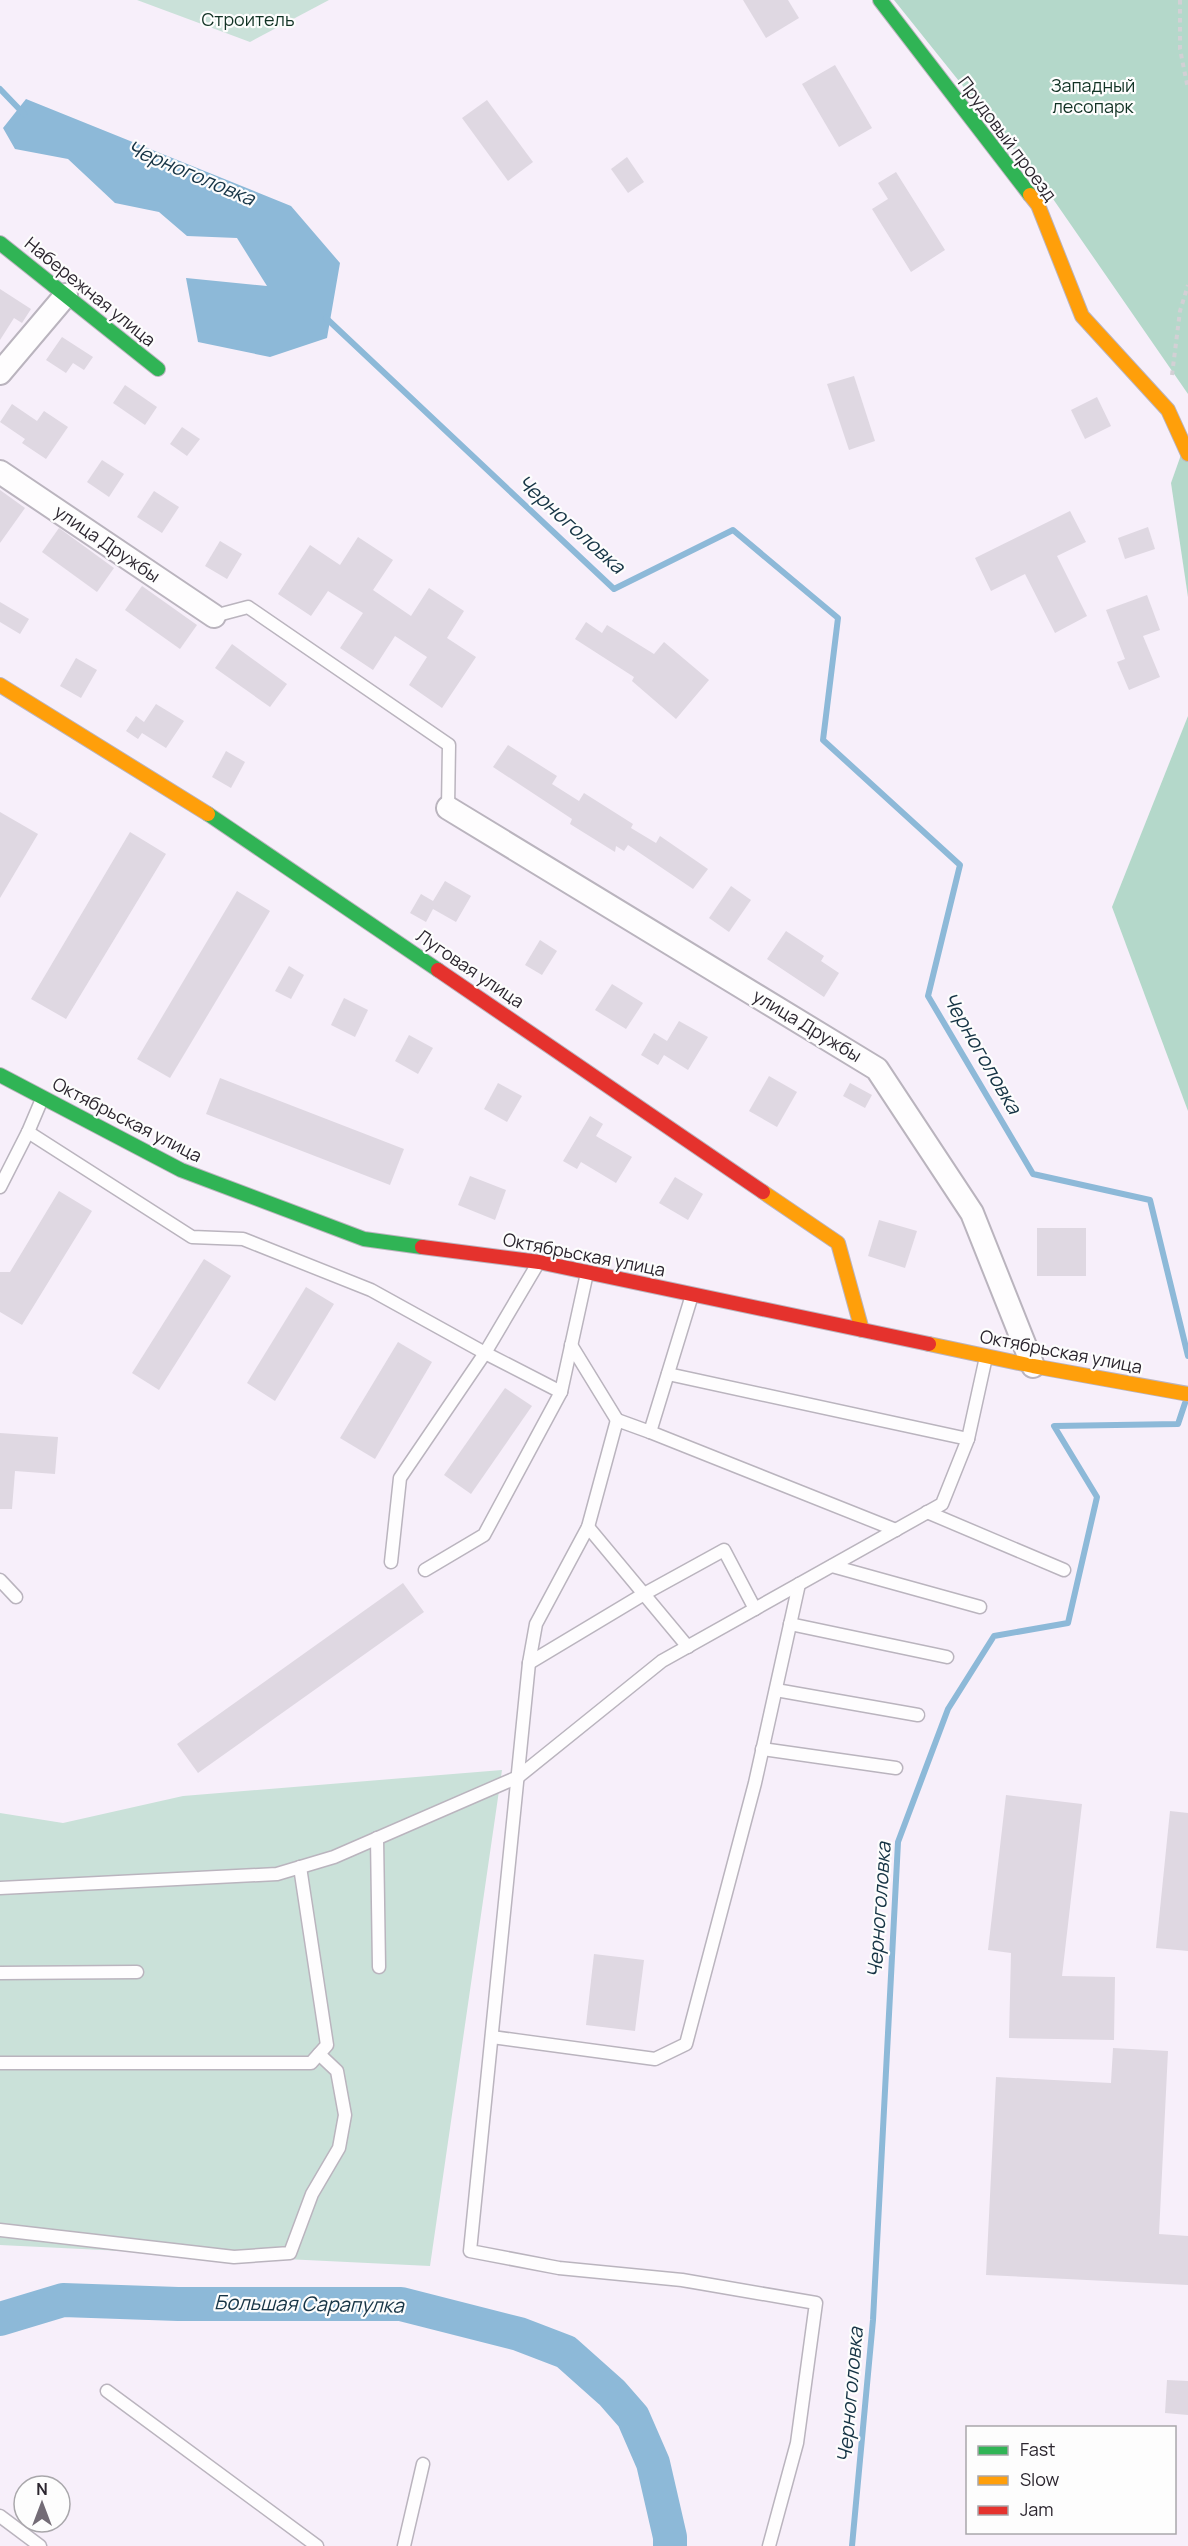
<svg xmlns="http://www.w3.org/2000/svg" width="1188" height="2546" font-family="Manrope,sans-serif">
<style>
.green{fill:#cae1d9}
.forest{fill:#b4d8ca}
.water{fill:#8db9d8}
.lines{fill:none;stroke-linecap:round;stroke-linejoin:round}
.stream{stroke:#8db9d8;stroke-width:6}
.river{stroke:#8db9d8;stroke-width:34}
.building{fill:#dfd8e2}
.lane-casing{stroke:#bab4be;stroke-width:15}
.street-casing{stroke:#bab4be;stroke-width:26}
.fast-casing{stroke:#bab4be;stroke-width:16}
.slow-casing{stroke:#bab4be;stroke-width:16}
.jam-casing{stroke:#bab4be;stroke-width:16}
.path{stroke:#d3d0d5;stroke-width:4;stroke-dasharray:4.5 4.5;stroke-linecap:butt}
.lane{stroke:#fefdfe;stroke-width:12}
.street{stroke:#fefdfe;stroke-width:22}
.fast{stroke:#30b455;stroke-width:14}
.slow{stroke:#ff9f0a;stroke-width:14}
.jam{stroke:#e5322d;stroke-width:14}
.labels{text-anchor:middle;stroke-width:4.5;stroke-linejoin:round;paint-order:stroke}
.park-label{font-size:18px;fill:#113224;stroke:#fdfdfd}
.street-label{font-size:18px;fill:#2c262f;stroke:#fdfdfd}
.water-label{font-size:20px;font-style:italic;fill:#163445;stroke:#fdfdfd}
</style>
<rect width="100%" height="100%" fill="#f7effa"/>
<g class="green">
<path d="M137,0H329L250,42Z"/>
<path d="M502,1770L430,2266L0,2245V1813L63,1823L183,1796Z"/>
</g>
<g class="forest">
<path d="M894,0H1188V394L1051,196Z"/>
<path d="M1188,435V597L1171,483Z"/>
<path d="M1188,716V1111L1112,907Z"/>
</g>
<path class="water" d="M26,99L291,206L340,263L327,338L270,357L198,342L186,278L267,286L237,238L187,236L159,212L115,203L68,159L15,149L3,128Z"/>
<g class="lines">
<g class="stream">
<path d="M0,89L24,114"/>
<path d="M326,318L614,589L733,530L838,618L823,740L960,865L928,996L1033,1174L1150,1200L1188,1356"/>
<path d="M852,2546L873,2320L898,1842L948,1709L994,1636L1068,1623L1097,1497L1054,1426L1178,1424L1185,1403"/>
</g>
<path class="river" d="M0,2319L63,2300L178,2304H401L519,2334L566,2352L612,2393L633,2417L653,2463L670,2537V2546"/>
</g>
<g class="building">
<path d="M743,0H788L799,18L766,38Z"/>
<path d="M835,65L872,128L839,147L802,84Z"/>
<path d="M487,100L533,162L508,181L462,118Z"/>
<path d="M627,157L644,182L628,193L611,169Z"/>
<path d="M896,172L945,250L911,272L872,209L888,199L878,183Z"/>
<path d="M0,289L31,309L22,323L14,318L0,340Z"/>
<path d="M62,337L93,357L84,370L73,363L66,373L46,360Z"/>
<path d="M854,376L875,441L849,450L827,384Z"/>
<path d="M125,385L157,407L145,425L113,403Z"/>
<path d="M1097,397L1111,426L1085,439L1071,410Z"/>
<path d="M12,404L37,421L44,411L68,427L46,459L22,443L25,439L0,422Z"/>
<path d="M182,427L200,439L187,456L170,444Z"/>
<path d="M102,460L124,474L109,497L87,482Z"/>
<path d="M0,490L25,508L0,543Z"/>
<path d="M154,491L179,507L162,533L137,517Z"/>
<path d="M1070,511L1086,542L1057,556L1087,616L1055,633L1025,574L991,591L975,558Z"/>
<path d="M1148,527L1155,549L1125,559L1118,538Z"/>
<path d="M59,528L114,568L97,592L42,552Z"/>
<path d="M358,537L393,560L373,590L411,616L429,588L464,611L447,638L476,657L442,708L409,685L427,657L395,636L373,670L340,648L363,613L328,591L311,616L278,594L310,545L340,565Z"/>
<path d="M220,541L242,554L227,579L205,566Z"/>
<path d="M142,586L197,625L180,649L125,610Z"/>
<path d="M1147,595L1160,630L1143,636L1160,677L1129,690L1117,662L1125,659L1106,610Z"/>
<path d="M0,602L29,619L20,634L0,622Z"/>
<path d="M586,622L602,633L607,625L654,654L664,642L709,680L676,719L632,681L634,677L575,639Z"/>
<path d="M232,644L287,684L270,707L215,668Z"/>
<path d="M76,658L97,670L81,698L60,686Z"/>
<path d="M156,704L184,721L166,748L142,733L138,739L126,731L136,716L144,722Z"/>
<path d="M508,745L557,776L552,784L579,801L584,793L633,824L631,828L656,843L660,836L708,869L693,889L628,845L624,851L616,846L615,852L570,824L572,819L493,767Z"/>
<path d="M226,751L245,762L231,788L212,777Z"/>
<path d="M0,812L38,834L0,898Z"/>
<path d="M130,832L166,854L66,1019L31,999Z"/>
<path d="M445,881L471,896L456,922L433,909L426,922L410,913L421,894L433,901Z"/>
<path d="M731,886L751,900L729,932L709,918Z"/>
<path d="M237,891L270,911L170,1078L137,1059Z"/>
<path d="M786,931L824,956L821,961L839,973L824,997L767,959Z"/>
<path d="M540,940L557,951L542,975L525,965Z"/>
<path d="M289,966L304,975L291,999L275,991Z"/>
<path d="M612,984L643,1003L626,1029L595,1010Z"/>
<path d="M344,998L368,1010L355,1037L331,1025Z"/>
<path d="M679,1021L708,1037L688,1070L664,1055L658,1065L641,1055L654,1033L667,1041Z"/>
<path d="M409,1035L433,1048L418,1074L395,1061Z"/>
<path d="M769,1076L797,1092L777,1127L749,1111Z"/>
<path d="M220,1078L404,1149L390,1185L206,1114Z"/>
<path d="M498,1083L522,1096L507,1122L484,1109Z"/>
<path d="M850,1083L872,1095L865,1108L843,1096Z"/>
<path d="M590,1116L603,1124L596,1136L632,1157L616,1183L581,1162L577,1169L563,1161Z"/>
<path d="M470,1176L506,1190L495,1220L458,1205Z"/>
<path d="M675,1177L703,1194L688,1220L659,1203Z"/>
<path d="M59,1191L92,1211L22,1325L0,1312V1272H10Z"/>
<path d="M879,1220L917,1231L905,1268L868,1256Z"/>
<rect x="1037" y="1228" width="49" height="48"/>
<path d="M204,1259L231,1276L159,1390L132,1373Z"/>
<path d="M306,1287L334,1304L275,1401L247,1383Z"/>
<path d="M398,1342L432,1362L375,1459L340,1438Z"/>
<path d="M505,1388L532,1406L471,1494L444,1475Z"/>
<path d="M0,1433L58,1437L55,1474L15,1471L12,1509H0Z"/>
<path d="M403,1583L424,1612L198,1773L177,1744Z"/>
<path d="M1006,1795L1082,1804L1062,1976L1115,1977L1114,2040L1009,2038L1011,1953L988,1950Z"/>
<path d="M1170,1811L1188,1813V1951L1156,1948Z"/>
<path d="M594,1954L644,1960L635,2031L586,2025Z"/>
<path d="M1113,2048L1168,2051L1159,2234L1188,2236V2285L986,2275L996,2077L1111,2083Z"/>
<path d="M1167,2380L1188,2381V2415L1165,2413Z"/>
</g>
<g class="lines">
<g class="lane-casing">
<g id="lane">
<path d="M214,616L248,607L449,745L448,808"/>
<path d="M28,1132L192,1237L243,1239L371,1290L485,1353L561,1392"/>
<path d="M0,1187L28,1132L42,1099"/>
<path d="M692,1295L650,1432L617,1420L588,1527L536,1624L529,1663L470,2251L559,2268L682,2280L816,2303L797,2443L769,2546"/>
<path d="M571,1345L617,1420"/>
<path d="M668,1374L968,1439"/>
<path d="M650,1432L896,1530"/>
<path d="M927,1512L1064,1570"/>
<path d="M588,1527L688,1647"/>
<path d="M391,1562L400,1478L485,1353L537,1265"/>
<path d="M832,1566L980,1607"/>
<path d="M425,1570L484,1535L561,1392L587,1273"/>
<path d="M0,1580L16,1597"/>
<path d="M790,1624L947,1657"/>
<path d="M529,1663L644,1594L724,1550L755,1609"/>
<path d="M776,1690L918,1715"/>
<path d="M762,1749L896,1768"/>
<path d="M377,1838L379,1967"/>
<path d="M0,1888L277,1874L334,1857L518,1777L662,1661L942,1504L968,1439L986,1357"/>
<path d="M0,1973L137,1972"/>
<path d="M492,2037L655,2059L686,2044L755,1783L799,1584"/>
<path d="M0,2063H311L327,2045L300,1867"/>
<path d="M0,2230L234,2257L290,2253L312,2194L339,2148L345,2115L337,2071L319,2054"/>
<path d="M107,2391L317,2546"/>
<path d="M0,2516L40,2546"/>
<path d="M404,2546L423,2464"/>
</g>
</g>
<g class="street-casing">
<g id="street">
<path d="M0,373L66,295"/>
<path d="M0,472L214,616"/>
<path d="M448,808L877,1069L972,1213L1033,1366"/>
</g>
</g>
<g class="fast-casing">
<g id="fast">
<path d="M880,0L1030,195"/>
<path d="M0,243L158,369"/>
<path d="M208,814L438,970"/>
<path d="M0,1075L181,1170L364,1239L422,1247"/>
</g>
</g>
<g class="slow-casing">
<g id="slow">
<path d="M1030,195L1038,205L1082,316L1168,410L1188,454"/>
<path d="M0,685L208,814"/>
<path d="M763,1192L838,1243L862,1330"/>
<path d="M929,1344L1033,1366L1188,1394"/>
</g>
</g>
<g class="jam-casing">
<g id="jam">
<path d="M438,970L763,1192"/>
<path d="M422,1247L539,1262L929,1344"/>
</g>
</g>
<g class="path">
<path d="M1180,0V49L1188,89"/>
<path d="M1172,375L1180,311L1188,285"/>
</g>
<use href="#lane" class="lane"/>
<use href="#street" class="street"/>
<use href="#fast" class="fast"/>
<use href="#slow" class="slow"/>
<use href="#jam" class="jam"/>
</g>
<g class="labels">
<g class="park-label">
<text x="248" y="26">Строитель</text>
<text x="1093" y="92">Западный<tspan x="1093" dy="21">лесопарк</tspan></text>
</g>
<g class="street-label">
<text transform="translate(1007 139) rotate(53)" y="6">Прудовый проезд</text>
<text transform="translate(90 292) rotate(39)" y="6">Набережная улица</text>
<text transform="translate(107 544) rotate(34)" y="6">улица Дружбы</text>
<text transform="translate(470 969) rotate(34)" y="6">Луговая улица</text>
<text transform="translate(807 1026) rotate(31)" y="6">улица Дружбы</text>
<text transform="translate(127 1120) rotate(27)" y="6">Октябрьская улица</text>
<text transform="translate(584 1255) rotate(11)" y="6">Октябрьская улица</text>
<text transform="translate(1061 1352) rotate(11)" y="6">Октябрьская улица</text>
</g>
<g class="water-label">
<text transform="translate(191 173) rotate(23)" y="7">Черноголовка</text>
<text transform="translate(571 524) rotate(42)" y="7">Черноголовка</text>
<text transform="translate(982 1053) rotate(60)" y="7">Черноголовка</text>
<text transform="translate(879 1910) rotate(-86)" y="7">Черноголовка</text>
<text transform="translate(309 2304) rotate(1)" y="7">Большая Сарапулка</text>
<text transform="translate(850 2395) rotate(-85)" y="7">Черноголовка</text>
</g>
</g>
<rect x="966" y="2426" width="210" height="108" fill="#fdfdfd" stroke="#a9a7ab" stroke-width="1.5"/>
<rect x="978" y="2446" width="30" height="9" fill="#30b455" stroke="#a9a7ab" stroke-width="1.5"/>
<text x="1020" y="2456" font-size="18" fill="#2c262f">Fast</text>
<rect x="978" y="2476" width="30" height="9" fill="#ff9f0a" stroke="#a9a7ab" stroke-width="1.5"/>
<text x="1020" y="2486" font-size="18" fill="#2c262f">Slow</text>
<rect x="978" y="2506" width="30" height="9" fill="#e5322d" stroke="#a9a7ab" stroke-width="1.5"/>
<text x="1020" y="2516" font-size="18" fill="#2c262f">Jam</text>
<g transform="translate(42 2504)"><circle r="28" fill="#fdfdfd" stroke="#a9a7ab" stroke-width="1.5"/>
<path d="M0-4.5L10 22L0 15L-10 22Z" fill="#736c76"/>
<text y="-9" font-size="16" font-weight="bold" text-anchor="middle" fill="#2c262f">N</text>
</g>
</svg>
